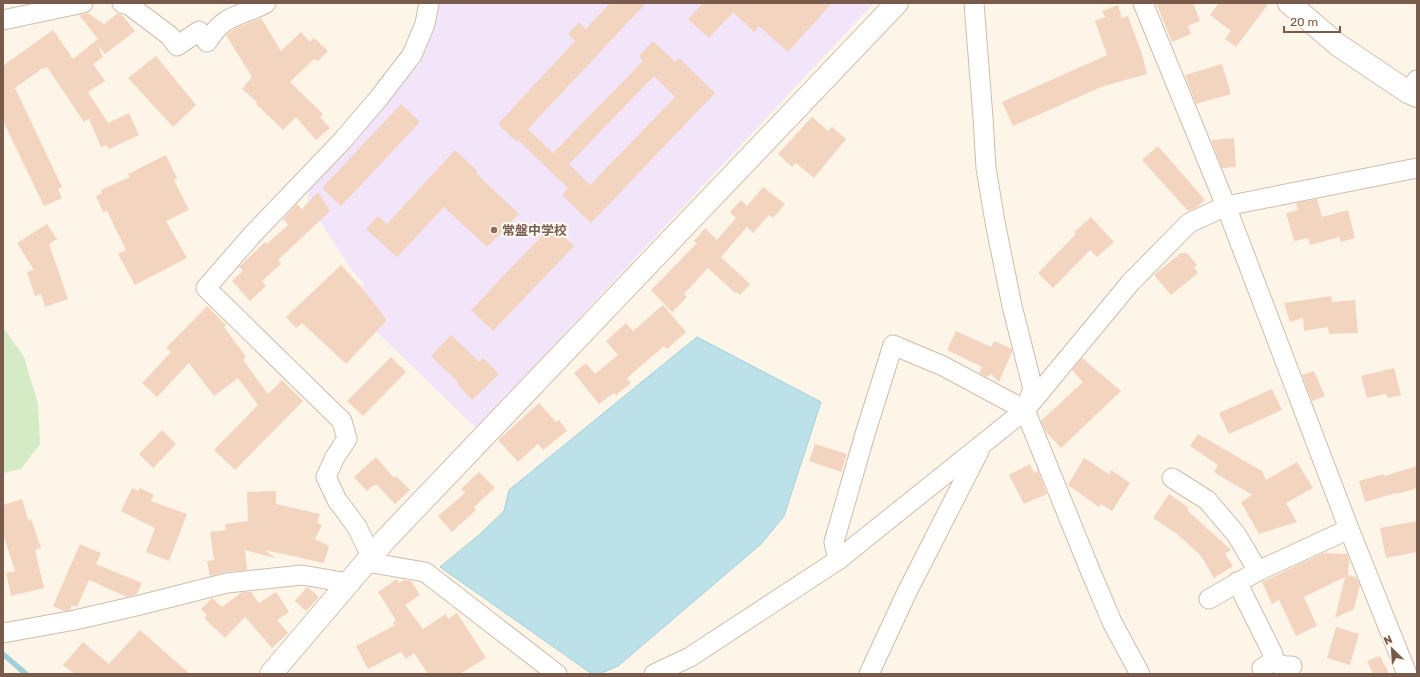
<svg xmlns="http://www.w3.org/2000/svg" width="1420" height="677" font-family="Rubik,'Noto Sans JP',sans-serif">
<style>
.education{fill:#f2e5fa}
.green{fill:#d5ebc6}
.water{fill:#bce1e8;stroke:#a2d0da}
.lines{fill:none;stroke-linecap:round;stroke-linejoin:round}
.stream{stroke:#a2d0da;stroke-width:5.5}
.building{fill:#f3d4bf;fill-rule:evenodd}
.street-casing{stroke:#cfbdad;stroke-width:21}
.secondary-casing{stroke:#d5bfad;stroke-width:24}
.street{stroke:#fff;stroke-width:19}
.secondary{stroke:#fff;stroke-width:22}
.education-dot{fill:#8d6e63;stroke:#fff9ef;stroke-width:1.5}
.labels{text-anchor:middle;stroke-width:4;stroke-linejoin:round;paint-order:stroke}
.education-label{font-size:13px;font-weight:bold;fill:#785e54;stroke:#fff9ef;text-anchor:start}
</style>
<rect width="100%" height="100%" fill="#fdf5e8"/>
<path class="education" d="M440,3H874L476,428L348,304L364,284L353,272L308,203L309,182L420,64Z"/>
<path class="green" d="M3,327L24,357L38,404L40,444L21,469L3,473Z"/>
<path class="water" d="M697,337L821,402L784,516L761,544L618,666L599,674H592L440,567L479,535L504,511L509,490Z"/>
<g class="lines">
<path class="stream" d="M3,654L26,674"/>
</g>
<g class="building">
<path d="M610,3H646L528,129L553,153L643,61L639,56L653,41L675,62L679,58L715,93L591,223L562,195L568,188L518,140L517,142L498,124L575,41L568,34L579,22L586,29ZM654,76L675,97L590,185L569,164Z"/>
<path d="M703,3H832L788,52L759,26L754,32L733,12L709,38L688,19Z"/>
<path d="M1156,3H1193L1200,21L1188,26L1191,34L1172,42Z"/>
<path d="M1219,3H1269L1236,47L1225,39L1231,31L1210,15Z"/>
<path d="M1118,5L1122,18L1128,16L1142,54L1147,74L1101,87L1013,126L1002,102L1107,55L1095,21L1105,17L1102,11Z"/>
<path d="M88,13L104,24L118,13L122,15L135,31L105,54L98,46L103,57L93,64L105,81L88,92L108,123L129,113L139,135L109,149L106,145L101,147L89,119L84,122L47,67L44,70L43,68L15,88L62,187L58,189L62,198L44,206L3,121V63L4,65L53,30L73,59L98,39L79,15Z"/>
<path d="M261,18L281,51L301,32L310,42L314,38L328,51L318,61L314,59L290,82L323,114L320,117L330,128L316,140L296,117L283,130L256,104L257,102L242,89L252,77L226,35L236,28Z"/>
<path d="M156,56L196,105L173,127L128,78Z"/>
<path d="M1222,64L1231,94L1196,104L1185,75Z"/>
<path d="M401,104L420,122L341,206L322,188Z"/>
<path d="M812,117L828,131L832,127L846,139L814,178L796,163L792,167L778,154Z"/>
<path d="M1234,138L1236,167L1222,168L1212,143V140Z"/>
<path d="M1158,146L1205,200L1196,208L1188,211L1142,160Z"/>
<path d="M455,150L477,171L476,173L519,214L487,247L444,207L397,257L366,229L378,216L387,224Z"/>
<path d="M166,155L177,178L174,180L189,210L166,221L187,258L135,285L118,254L126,250L107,211L103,212L96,196L102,193L101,190L130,177L128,174Z"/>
<path d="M763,187L785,204L773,218L769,215L753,233L747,227L721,257L750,284L740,295L737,292L735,293L708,268L684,294L687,297L672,312L651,290L697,243L694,241L705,228L717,240L736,218L730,212L741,200L747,206Z"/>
<path d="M318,192L330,211L278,260L281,264L262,281L266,286L250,301L232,281L243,271L239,267L265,242L267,244L288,225L283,219L297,204L302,209Z"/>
<path d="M1317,199L1322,217L1348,210L1355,238L1341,242L1339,237L1310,245L1308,238L1294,241L1286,213L1298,210L1296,203Z"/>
<path d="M1091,217L1114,242L1097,257L1090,250L1053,288L1038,273L1076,234L1074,232Z"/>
<path d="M47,224L57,239L49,244L68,299L45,307L41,294L35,296L27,272L34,270L17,243Z"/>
<path d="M552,225L574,246L493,331L471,310Z"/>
<path d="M1181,253H1187L1197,265L1194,267L1198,273L1171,295L1154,275Z"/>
<path d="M341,265L362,288L387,320L346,364L302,323L296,328L286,317Z"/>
<path d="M1331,296L1332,302L1355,300L1358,333L1329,334L1328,327L1304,331L1303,318L1290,322L1284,303Z"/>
<path d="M663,305L686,332L667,349L664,346L627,378L631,383L616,395L614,393L599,404L574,373L586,363L595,374L618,355L606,341L626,323L633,331Z"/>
<path d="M207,306L226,325L224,327L246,357L243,360L268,394L282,380L303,401L235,470L214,450L258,405L238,378L214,396L189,363L157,397L142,383L171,352L166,348Z"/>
<path d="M956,331L991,347L994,341L1012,349V352L999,382L991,374L987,377L979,373L982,367L947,350Z"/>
<path d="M451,335L479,362L483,358L499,374L472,400L457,384L458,382L431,356Z"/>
<path d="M391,357L406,372L363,416L347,401Z"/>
<path d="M1082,358L1121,391L1061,448L1046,432L1041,421L1083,382L1072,370Z"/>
<path d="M1394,368L1401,395L1388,398L1386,394L1367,398L1361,376Z"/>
<path d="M1314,371L1325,396L1312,401L1302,375Z"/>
<path d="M1272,389L1282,410L1229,434L1219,413Z"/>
<path d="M539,403L556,422L559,420L567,431L543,450L538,444L518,462L498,440Z"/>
<path d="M162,430L176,444L153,468L139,454Z"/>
<path d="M1198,434L1262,471L1266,480L1297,462L1313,488L1286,503L1297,522L1259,534L1241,502L1252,495L1214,472L1218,465L1190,446Z"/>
<path d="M815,444L847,454L841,472L809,461Z"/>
<path d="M376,457L394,478L396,476L410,490L395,504L377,485L375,486L374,485L367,491L354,477Z"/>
<path d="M1084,458L1109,474L1111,470L1130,483L1112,511L1101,504L1099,507L1068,485Z"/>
<path d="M1030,464L1034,473L1038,471L1047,494L1024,504L1009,475Z"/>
<path d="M1417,466V488L1397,494L1396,493L1365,502L1359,481L1384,474L1385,476Z"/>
<path d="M479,472L495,488L474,507L476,510L452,532L438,516L465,493L461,489Z"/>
<path d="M132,488L138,491L140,488L154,495L151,501L187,514L169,561L146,552L155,528L121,511Z"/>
<path d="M276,491V504L320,514L317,523L322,525L315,539L329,546L324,563L265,550L275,558L245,550L247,570L226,572L210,576L207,561L214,560L210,532L226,530L225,524L248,521L247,492Z"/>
<path d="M1169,494L1189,508L1187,510L1231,550L1225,554L1233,566L1214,578L1201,556L1177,534L1153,518Z"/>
<path d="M22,499L28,520L31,519L41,548L35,550L44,588L11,596L6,573L15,571L3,534V505Z"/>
<path d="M1417,521V552L1386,558L1380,528Z"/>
<path d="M80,544L101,553L96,564L142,583L137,594L127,597L89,580L77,607L72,605L70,610L64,611L53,606Z"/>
<path d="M1323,553L1347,554L1349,559L1348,575L1356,577L1360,585L1354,609L1335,618L1345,577L1304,597L1317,626L1296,636L1279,600L1272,604L1262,582Z"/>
<path d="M397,579L399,583L404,580L411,581L420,595L405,605L423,629L446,614L448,619L457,613L486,658L460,674H428L414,653L406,659L401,652L368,669L356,646L395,625L393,623L396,620L378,592Z"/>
<path d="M307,587L319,597L306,611L295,601Z"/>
<path d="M242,592H251L259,603L276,592L289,612L277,620L288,633L272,648L245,617L225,638L204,618L207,615L201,609L212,598L222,607Z"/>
<path d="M1336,627L1359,634L1350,665L1327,658Z"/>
<path d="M140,630L190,674H75L63,665L83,642L109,664Z"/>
<path d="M1380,656L1389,674H1373L1367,661Z"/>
</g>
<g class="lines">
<g class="street-casing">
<g id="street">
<path d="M122,3L129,5L170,36L177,46L199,31L207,42C212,34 218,26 226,21C238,13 253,11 266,3"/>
<path d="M974,3L983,118L986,168L995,222L1012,306L1033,389L1026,407"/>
<path d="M1143,3L1226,206L1349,529L1407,674"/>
<path d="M3,20L83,3"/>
<path d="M1408,92L1417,80"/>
<path d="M1172,478L1207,500L1236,534L1258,571"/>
<path d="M371,556L357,527L337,500L326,477L335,457L347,439L342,421L206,288L253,234L342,141L378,99L412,55L425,24L429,3"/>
<path d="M838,560L834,542L865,434L893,345L943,366L1025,410L1090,570L1112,622L1140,674"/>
<path d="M366,562L425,572L557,674"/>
<path d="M1237,582L1273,654L1272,662L1262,668"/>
<path d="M1209,599L1258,571L1349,529"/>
<path d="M3,633L75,620L140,605L227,583L302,575L348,583"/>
<path d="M1272,662L1285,666H1292"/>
<path d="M654,674L690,657L838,560L1025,410L1131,282L1189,223L1226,206L1417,168"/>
<path d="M869,674L907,592L979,451"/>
</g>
</g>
<g class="secondary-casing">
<g id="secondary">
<path d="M1289,3L1338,45L1408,92L1417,96"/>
<path d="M271,674L385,540L897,3"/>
</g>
</g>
<use href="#street" class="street"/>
<use href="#secondary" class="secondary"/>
</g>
<circle class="education-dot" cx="494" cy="230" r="4"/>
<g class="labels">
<g class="education-label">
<text x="502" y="235">常盤中学校</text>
</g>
</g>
<rect width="1420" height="677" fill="none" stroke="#785b4b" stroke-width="8"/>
<g transform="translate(1392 649) rotate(335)" stroke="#fff9ef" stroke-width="3" paint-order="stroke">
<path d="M0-3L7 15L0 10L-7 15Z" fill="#785b4b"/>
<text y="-6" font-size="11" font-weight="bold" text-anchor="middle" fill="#785b4b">N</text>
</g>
<path d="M1284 26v6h56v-6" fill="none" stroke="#785b4b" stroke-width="2"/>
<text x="1290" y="26" font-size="12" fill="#785b4b" stroke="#fff9ef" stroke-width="3" paint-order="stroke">20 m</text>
</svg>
